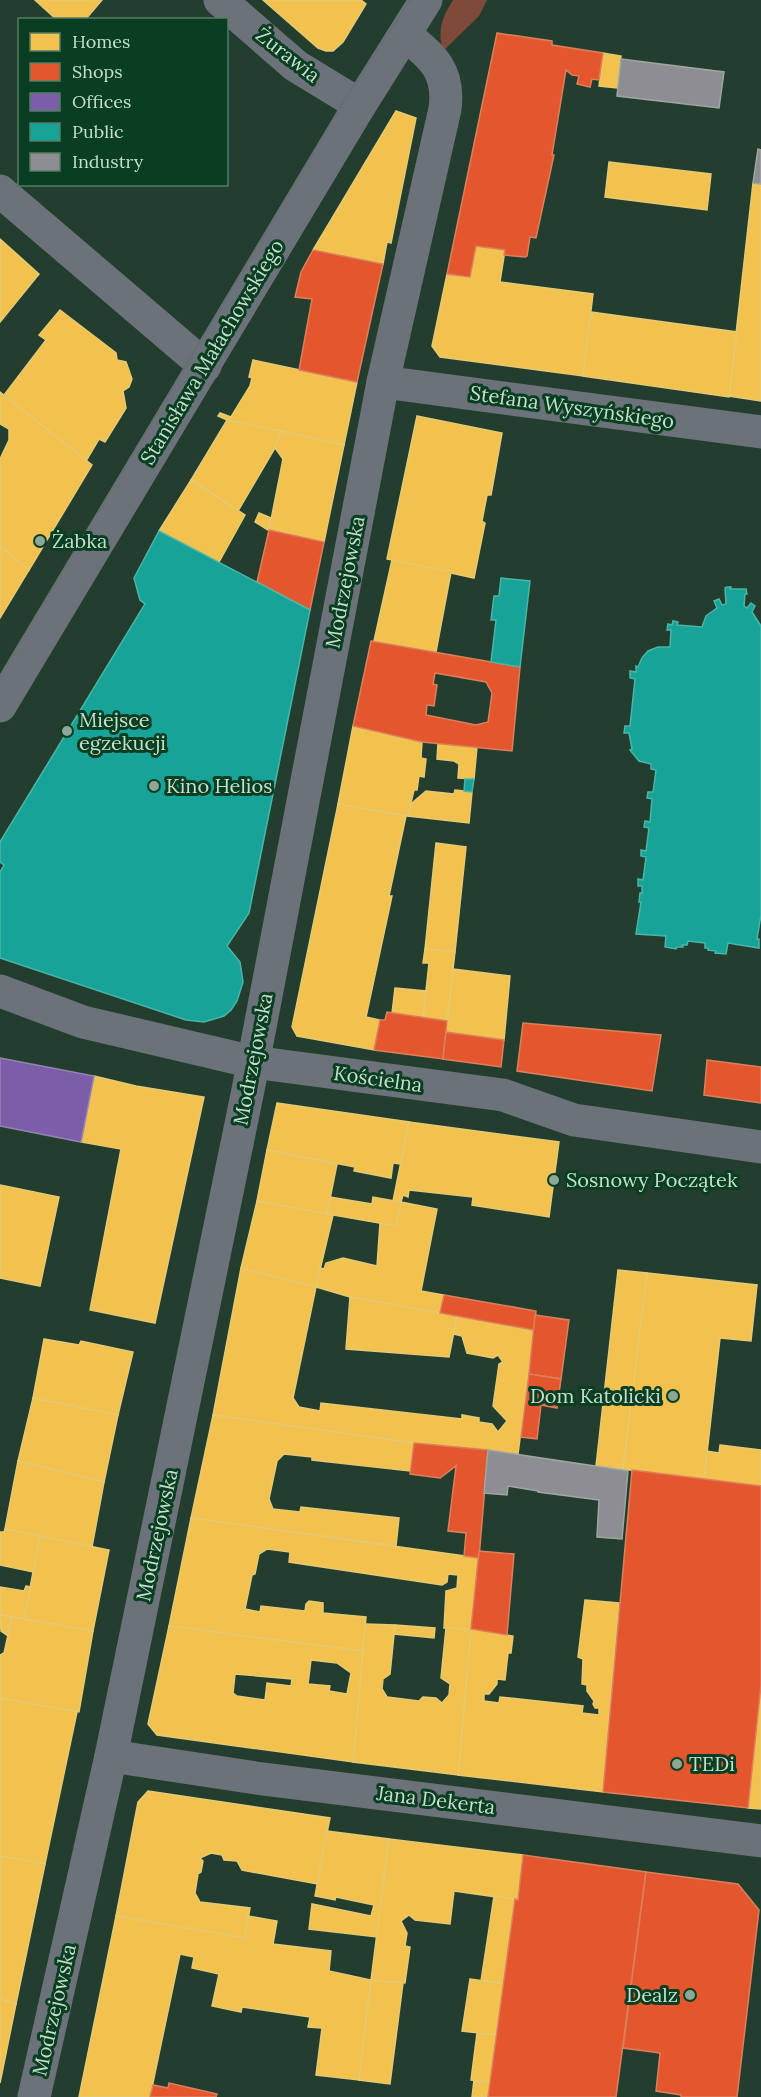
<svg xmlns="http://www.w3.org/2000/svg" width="761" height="2097" font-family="Lora,serif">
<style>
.green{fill:#804a3b}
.homes{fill:#f2c14e;stroke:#e4ca74;stroke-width:1.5;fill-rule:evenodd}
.shops{fill:#e4572e;stroke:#db805d;stroke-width:1.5;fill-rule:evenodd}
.offices{fill:#7b5ea7;stroke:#9185b2;stroke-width:1.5}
.public{fill:#17a398;stroke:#4bb5a8;stroke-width:1.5}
.industry{fill:#8d8d92;stroke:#9ea6a3;stroke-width:1.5}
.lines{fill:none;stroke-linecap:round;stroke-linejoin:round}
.minor{stroke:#6b7279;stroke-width:33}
.tram{stroke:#64716f;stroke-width:1.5}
.poi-dot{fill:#8ca795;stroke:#0a3e22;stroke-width:2}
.labels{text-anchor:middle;stroke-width:6;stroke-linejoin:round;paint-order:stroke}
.street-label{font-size:20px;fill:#c5dfcc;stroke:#0a3e22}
.poi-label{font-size:20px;fill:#c5dfcc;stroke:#0a3e22;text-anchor:start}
</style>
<rect width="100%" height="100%" fill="#233e2e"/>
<path class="green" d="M453,0H487L479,16L443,51C437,31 442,17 453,0Z"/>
<g class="homes">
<path d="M35,0H102L85,20H57Z"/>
<path d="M263,0H361L366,4L343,42L333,51H326L318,48Z"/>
<path d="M603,53L621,56L617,88L599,86Z"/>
<path d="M396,111L416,118L391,243L387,242L383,264L313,250Z"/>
<path d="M609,162L711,174L707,210L605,197Z"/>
<path d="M753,183L761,184V401L729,396Z"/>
<path d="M0,239L39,274L0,322Z"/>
<path d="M476,246L505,250L500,282L593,294L583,376L440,357L432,346L447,274L470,277Z"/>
<path d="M60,310L116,353L117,360L126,362L132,379L129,387L123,391L126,408L105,442L99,439L86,461L4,395L46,340L39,335Z"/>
<path d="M591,312L737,332L729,397L583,376Z"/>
<path d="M253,360L357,382L344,445L227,420L218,416L220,413L231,417L250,386L252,378L249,377Z"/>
<path d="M0,392L92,465L29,570L0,546V459L9,440V429L0,424Z"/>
<path d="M417,416L502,433L491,495H487L482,521L485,523L474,578L387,559Z"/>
<path d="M227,420L281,431L275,448L238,511L191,480Z"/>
<path d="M281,431L344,445L324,542L269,530L283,459L275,448Z"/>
<path d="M191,480L245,515L219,562L159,531Z"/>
<path d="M259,513L271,518L268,530L255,522Z"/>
<path d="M0,546L29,570L0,618Z"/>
<path d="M392,560L451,572L436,652L374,641Z"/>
<path d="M353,726L422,742L421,758L426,759L424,777L419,776L417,790H414L408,816L338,804Z"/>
<path d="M438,743L477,747L474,779L458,778L459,764L454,761L437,759Z"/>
<path d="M455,790L472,792L469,823L408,816L411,804L426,791L454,794Z"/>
<path d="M338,804L406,816L389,896H392L366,1017L380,1020L374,1050L297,1036L292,1027Z"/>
<path d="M436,843L466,847L455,952L425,949Z"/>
<path d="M425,949L455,952L447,1021L423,1018L429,963H423Z"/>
<path d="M453,969L510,976L504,1040L446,1032Z"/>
<path d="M395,988L426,991L423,1018L392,1013Z"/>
<path d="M94,1076L136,1086L204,1097L155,1323L90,1310L121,1149L81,1142Z"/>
<path d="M277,1103L409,1122L400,1164L393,1163L391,1178L354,1171L355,1167L267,1150Z"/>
<path d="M409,1122L559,1142L549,1217L472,1205L473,1197L409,1190L408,1197L403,1195L401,1202L393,1201Z"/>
<path d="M267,1150L337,1164L327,1214L257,1201Z"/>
<path d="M0,1185L59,1197L40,1286L0,1278Z"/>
<path d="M330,1197L372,1204L373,1197L401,1202L396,1226L327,1214Z"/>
<path d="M257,1201L333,1215L316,1287L241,1268Z"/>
<path d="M401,1202L437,1209L421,1291L444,1295L440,1313L350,1297L316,1287L320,1268L324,1269L326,1263L343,1258L377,1266L380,1223L396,1226Z"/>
<path d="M241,1268L316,1287L293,1398L299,1407L320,1411L321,1403L462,1419V1415L479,1418V1422L492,1424L498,1432L507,1421L493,1406L499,1364L503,1362L498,1355L493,1358L467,1353L462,1336L453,1334L457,1316L534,1330L518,1454L414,1443L213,1415Z"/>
<path d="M618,1270L647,1273L623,1469L596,1466Z"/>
<path d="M647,1273L757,1285L751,1341L720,1338L704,1480L623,1469Z"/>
<path d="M350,1297L457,1316L449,1357L346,1349Z"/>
<path d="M44,1339L79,1345L81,1341L133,1352L118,1415L33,1398Z"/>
<path d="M33,1398L118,1415L104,1482L18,1461Z"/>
<path d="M213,1415L414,1443L410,1471L312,1460V1457L284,1454L277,1461L269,1499L273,1509L300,1512L301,1507L399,1518L396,1546L191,1518Z"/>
<path d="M720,1445L761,1450V1486L704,1480L707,1451L719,1453Z"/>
<path d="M18,1461L104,1482L92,1547L5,1529Z"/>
<path d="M191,1518L479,1558L471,1629L444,1628L446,1591L457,1588L458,1575L448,1574L447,1582L442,1585L289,1562L290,1552L267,1549L259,1554L255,1574L252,1575L245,1609L260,1612L261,1606L305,1611L306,1604L309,1601L323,1603V1613L366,1617L363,1651L169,1626Z"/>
<path d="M5,1529L40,1536L34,1572L0,1565V1532H4Z"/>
<path d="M40,1536L109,1550L93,1631L24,1619Z"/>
<path d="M26,1586L31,1587L24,1619L0,1615V1587L24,1591Z"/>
<path d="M585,1600L619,1603L603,1792L458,1775L471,1629L513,1636L511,1653H508L505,1680L497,1679V1684L489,1694H484V1701L499,1703L500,1697L583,1706L582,1713L599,1715V1708H595L593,1704L594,1701L587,1691V1685L582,1684L583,1659L578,1657Z"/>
<path d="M0,1615L12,1617L8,1636L1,1631Z"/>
<path d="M12,1617L93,1631L79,1712L0,1698V1655L4,1653Z"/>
<path d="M365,1624L395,1625L390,1674L383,1679L382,1689L387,1697L419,1701L423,1697L436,1698L442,1703L449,1695L450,1684L441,1678L446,1628L471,1629L458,1775L353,1762Z"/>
<path d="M395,1625L435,1628L434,1638L394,1634Z"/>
<path d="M169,1626L363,1651L353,1762L157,1735L148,1724ZM311,1660L337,1663L351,1673L347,1694L329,1691L330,1686L308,1684ZM235,1674L292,1679L291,1686L267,1683L265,1700L237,1696L233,1693Z"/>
<path d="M761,1686V1809L748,1808Z"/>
<path d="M0,1698L77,1712L45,1864L0,1856Z"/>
<path d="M148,1791L330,1818L317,1884L242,1870L237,1861L224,1860L222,1855L211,1853L200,1858L203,1861L201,1872L198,1874L195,1893L200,1902L250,1908L245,1938L116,1916L138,1802Z"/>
<path d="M327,1831L389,1839L377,1937L309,1929L312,1904L371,1916L374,1905L336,1897L335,1900L315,1896Z"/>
<path d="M389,1839L523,1855L518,1900L454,1891L450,1924L415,1920L409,1915L401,1921L407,1933L405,1946L410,1947L405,1983L371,1980Z"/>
<path d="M0,1856L45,1864L16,2004L0,1999Z"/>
<path d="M494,1896L515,1899L504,1984L481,1981Z"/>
<path d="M116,1916L245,1938L248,1916L277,1921L273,1944L331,1951L329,1971L371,1980L359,2080L316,2075L322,2028L308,2027L310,2017L242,2007L241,2012L212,2006L219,1974L192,1968L194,1957L180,1954L150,2097H79Z"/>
<path d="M470,1979L504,1984L496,2035L462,2031Z"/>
<path d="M371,1980L403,1983L390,2084L359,2080Z"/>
<path d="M0,1999L16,2004L0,2083Z"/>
<path d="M477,2033L496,2035L490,2082L471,2080Z"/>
<path d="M474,2080L490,2082L488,2097H472Z"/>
</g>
<g class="shops">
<path d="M497,33L552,41V45L603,53L599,80L592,79L590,87L577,84L579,76L572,75L566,70L552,155H554L536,238L530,237L527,256L525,257L504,255L505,250L476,246L470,277L447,274Z"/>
<path d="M313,250L383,264L357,382L299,370L312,299L295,297L301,272Z"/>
<path d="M269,530L324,542L310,610L257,582Z"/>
<path d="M371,641L520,667L512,751L422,742L353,726ZM435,673L486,682L492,693L488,722L476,725L426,715L427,705L434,706L437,685L433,684Z"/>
<path d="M387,1012L447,1021L443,1059L374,1050L380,1020H385Z"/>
<path d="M523,1023L661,1035L652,1091L517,1071Z"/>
<path d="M446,1032L504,1040L501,1067L443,1059Z"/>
<path d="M707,1060L761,1067V1103L704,1095Z"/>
<path d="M444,1295L536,1311L534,1330L440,1313Z"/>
<path d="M535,1315L569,1320L561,1379L529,1374Z"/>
<path d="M529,1374L561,1379L557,1408L541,1405L537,1439L521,1437Z"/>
<path d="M414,1443L488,1450L479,1558L464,1556L466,1533L448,1531L456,1466L440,1478L410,1474Z"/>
<path d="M632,1470L761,1486V1685L748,1808L603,1792Z"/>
<path d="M479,1551L514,1554L507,1635L471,1629Z"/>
<path d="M523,1855L646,1872L616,2097H488L515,1899L518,1900Z"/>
<path d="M646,1872L738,1884L759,1910L737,2097H681V2095L656,2091L660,2053L623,2048Z"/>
<path d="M169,2083L217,2094L216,2097H150L153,2085L168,2088Z"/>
</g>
<path class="offices" d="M0,1058L94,1076L81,1142L0,1126Z"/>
<g class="public">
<path d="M159,531L310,610L249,913L227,946L240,962L243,982L237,1001L231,1010L224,1016L204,1022L186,1020L0,958V872L4,865L0,862V842L145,604L140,600L134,578Z"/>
<path d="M501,578L530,581L520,667L491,662L496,620H491L494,596H499Z"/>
<path d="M727,587H731L730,589H746L747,594H745L744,606L747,608L751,603L755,606L752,612L761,626V915L757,939H759V948L728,943L726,954L715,953L716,951L708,950V948H705V943L688,941L687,945H682L683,947H677L676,949L665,947L666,936L636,934L641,902H639L640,893H642V886H638V879L643,880L646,857L641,856V850L646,851L649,828L644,827L645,821L650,822L652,799L647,798L648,792H653L656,770L651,769V764L639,761L630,750L632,749L629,733H624L625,726H630L635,679L630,678V671L636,672V666L638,667L642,658L648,651L658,647H670L671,630H667L668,624L672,625L673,621L678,622L677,625L702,627L706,616L717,608L714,601L719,599L722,605L726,604L725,588Z"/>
<path d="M465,779H474L472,792L464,791Z"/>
</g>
<g class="industry">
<path d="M621,59L724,72L719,108L617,96Z"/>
<path d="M758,149L761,150V184L753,183Z"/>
<path d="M488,1450L628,1471L622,1539L597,1537L599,1500L538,1492V1491L508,1486L507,1495L484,1493Z"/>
</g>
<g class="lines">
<g class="minor">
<path d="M220,0L296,66L360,105"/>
<path d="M0,191L205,366"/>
<path d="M383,382L761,432"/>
<path d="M0,706L360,105L426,0"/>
<path d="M0,991L83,1022L253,1062L503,1095L574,1120L761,1147"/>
<path d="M111,1756L256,1778L761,1841"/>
<path d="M34,2097L111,1756L248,1090L383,382L445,109C450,72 433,56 405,35"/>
</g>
<path class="tram" d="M0,676L347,96L410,0"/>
</g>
<g class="poi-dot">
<circle cx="40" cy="541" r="6"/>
<circle cx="67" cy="731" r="6"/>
<circle cx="154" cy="786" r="6"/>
<circle cx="554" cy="1180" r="6"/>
<circle cx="673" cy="1396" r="6"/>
<circle cx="677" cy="1764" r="6"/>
<circle cx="690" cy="1995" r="6"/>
</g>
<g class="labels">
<g class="street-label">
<text transform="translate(288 55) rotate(38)" y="7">Żurawia</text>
<text transform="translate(212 352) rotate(-59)" y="7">Stanisława Małachowskiego</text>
<text transform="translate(572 407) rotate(8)" y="7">Stefana Wyszyńskiego</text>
<text transform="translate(345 582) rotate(-79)" y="7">Modrzejowska</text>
<text transform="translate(253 1059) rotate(-79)" y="7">Modrzejowska</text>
<text transform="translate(378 1079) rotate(8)" y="7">Kościelna</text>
<text transform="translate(157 1535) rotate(-78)" y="7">Modrzejowska</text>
<text transform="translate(436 1800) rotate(7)" y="7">Jana Dekerta</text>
<text transform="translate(54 2010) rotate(-77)" y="7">Modrzejowska</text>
</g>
<g class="poi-label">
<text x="52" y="548">Żabka</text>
<text x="79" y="727">Miejsce<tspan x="79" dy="23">egzekucji</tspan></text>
<text x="166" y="793">Kino Helios</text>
<text x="566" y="1187">Sosnowy Początek</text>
<text x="661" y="1403" text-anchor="end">Dom Katolicki</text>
<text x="689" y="1771">TEDi</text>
<text x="678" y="2002" text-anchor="end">Dealz</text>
</g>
</g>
<rect x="18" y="18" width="210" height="168" fill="#0a3e22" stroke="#557e66" stroke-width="1.5"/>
<rect x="30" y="33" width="30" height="18" fill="#f2c14e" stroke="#557e66" stroke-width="1.5"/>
<text x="72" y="48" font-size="18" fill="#c5dfcc">Homes</text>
<rect x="30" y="63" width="30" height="18" fill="#e4572e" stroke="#557e66" stroke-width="1.5"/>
<text x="72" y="78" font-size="18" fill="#c5dfcc">Shops</text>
<rect x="30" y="93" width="30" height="18" fill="#7b5ea7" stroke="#557e66" stroke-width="1.5"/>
<text x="72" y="108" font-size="18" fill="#c5dfcc">Offices</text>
<rect x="30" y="123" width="30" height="18" fill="#17a398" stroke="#557e66" stroke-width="1.5"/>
<text x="72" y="138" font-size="18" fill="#c5dfcc">Public</text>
<rect x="30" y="153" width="30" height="18" fill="#8d8d92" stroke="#557e66" stroke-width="1.5"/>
<text x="72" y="168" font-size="18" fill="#c5dfcc">Industry</text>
</svg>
